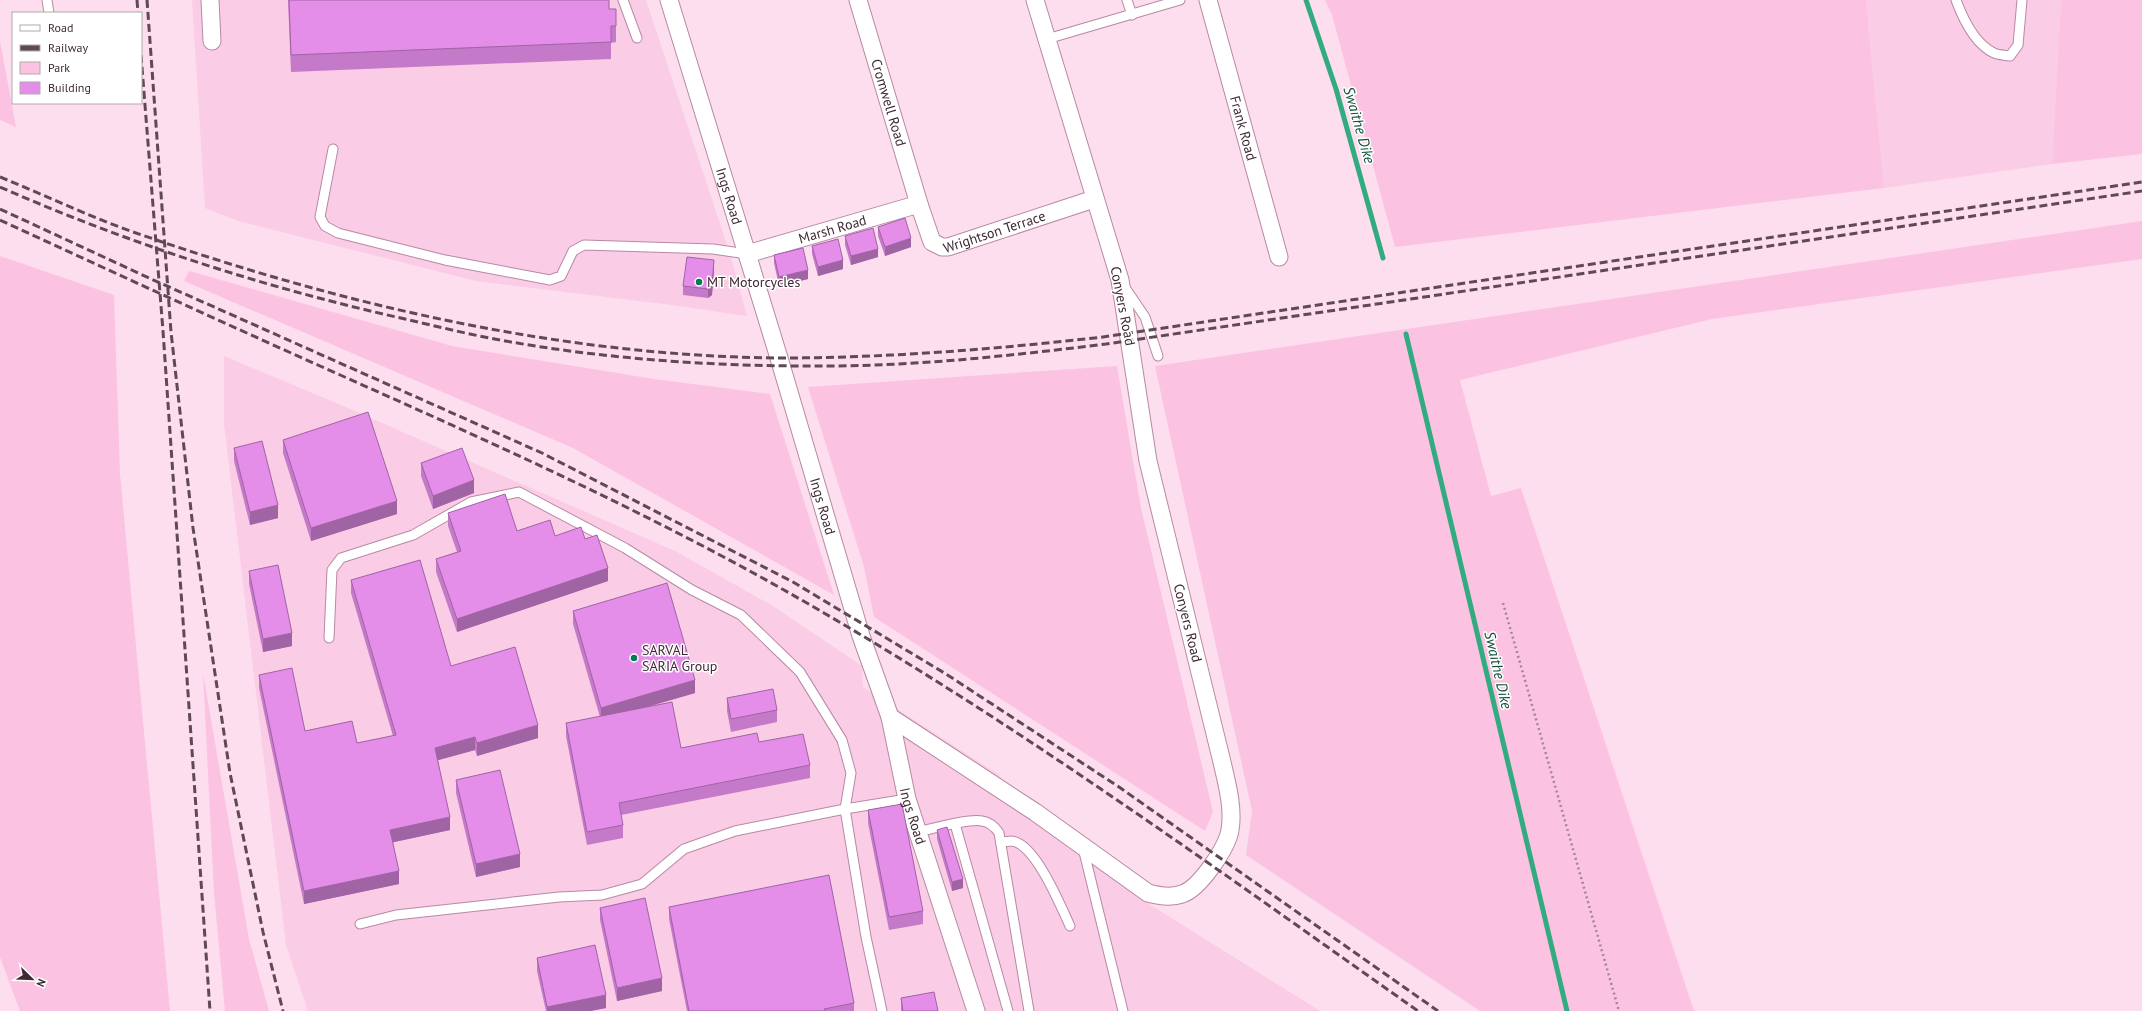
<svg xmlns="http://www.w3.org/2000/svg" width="2142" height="1011" font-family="'PT Sans',sans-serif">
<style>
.built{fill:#facce5}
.green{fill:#fcc2e2}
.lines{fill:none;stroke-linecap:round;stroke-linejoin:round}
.stream{stroke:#32ab81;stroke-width:5}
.lane-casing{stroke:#b889a3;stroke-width:11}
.street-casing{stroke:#b889a3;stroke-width:19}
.path{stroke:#a18795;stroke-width:2.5;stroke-dasharray:2 3;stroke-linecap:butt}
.lane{stroke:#fff;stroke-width:9}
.street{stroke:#fff;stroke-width:17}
.rail{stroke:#5f4955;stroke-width:3;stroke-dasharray:8 4;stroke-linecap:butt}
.wall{fill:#c47ac8}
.shaded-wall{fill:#a063a3}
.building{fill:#e48ee9;stroke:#a063a3}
.poi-dot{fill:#007956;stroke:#fff;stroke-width:1.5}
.labels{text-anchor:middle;stroke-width:3;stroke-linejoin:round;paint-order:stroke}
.street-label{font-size:14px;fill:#3e2a35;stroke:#fff}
.poi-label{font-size:14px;fill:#3e2a35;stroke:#fff;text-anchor:start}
.water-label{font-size:15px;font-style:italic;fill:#11513b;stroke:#fff}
</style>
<rect width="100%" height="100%" fill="#fddeee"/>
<g class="built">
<path d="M192,0H646L730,254L747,316L672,305L476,281L238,221L205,208Z"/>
<path d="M1866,0H2061L2052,164L1884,188Z"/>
<path d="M224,356L334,402L675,551L773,606L862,666L863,687L999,775L1014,804L1144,901L1320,1011H308L286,945L224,424Z"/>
</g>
<g class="green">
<path d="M1325,0H1866L1884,188L1395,247L1332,15Z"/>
<path d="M2061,0H2142V154L2052,164Z"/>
<path d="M0,41L16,127L0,120Z"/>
<path d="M2142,221V259L1712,319L1460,380L1491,496L1521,488L1694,1011H1480L1246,855L1252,811L1155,366Z"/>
<path d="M0,256L114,295L120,474L170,1011H20L0,957Z"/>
<path d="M189,271L452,346L654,379L770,394L834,595L573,448L184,281Z"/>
<path d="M1117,366L1141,508L1213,812L1205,831L874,617L864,567L808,387Z"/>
<path d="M203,673L249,939L269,1011H225L214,893Z"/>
</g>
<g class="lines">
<g class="stream">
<path d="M1306,0L1336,89L1383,258"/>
<path d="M1406,334L1567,1011"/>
</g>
<g class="lane-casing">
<g id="lane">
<path d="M47,0L49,13"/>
<path d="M623,0L637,38"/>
<path d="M1127,0L1132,15"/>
<path d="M1956,0C1963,19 1975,44 1994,53C1998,55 2005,55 2010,56L2018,45L2022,0"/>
<path d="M1047,39L1180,0"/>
<path d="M333,149L320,217L325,226L338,233L445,260L550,280L561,276L573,251L584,245L713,249L747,254"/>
<path d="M1124,286L1145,317L1158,356"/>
<path d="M329,638L332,570L341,558L413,535L471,502L519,492L625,548L692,590L741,615L800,672L842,740L851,773L845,809L735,831L684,849L642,884L602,895L559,897L396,915L360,924"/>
<path d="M955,824L1008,1011"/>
<path d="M917,832C933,829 968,818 982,821C990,822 995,827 999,833L1029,1011"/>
<path d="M1002,842C1005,842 1008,841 1011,841C1035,842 1061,907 1070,926"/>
<path d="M1083,848L1123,1011"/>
<path d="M882,1011L866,937L845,809L907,799"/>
</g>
</g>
<g class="street-casing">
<g id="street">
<path d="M210,0L212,41"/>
<path id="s1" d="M669,0L779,358L861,636L890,717L907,799L976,1011"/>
<path id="s2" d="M858,0L919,204L932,242L942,247H948L1094,199"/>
<path id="s3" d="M1208,0L1279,257"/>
<path id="s4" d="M747,254L919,204"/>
<path d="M890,717L1035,812L1148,893C1159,896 1171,898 1182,894C1199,889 1227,848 1230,830C1234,807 1226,780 1221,758L1148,461L1120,280L1035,0"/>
</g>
</g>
<path class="path" d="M1503,603L1619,1011"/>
<use href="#lane" class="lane"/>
<use href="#street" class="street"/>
<g class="rail">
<path d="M137,0L138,13"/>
<path d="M147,0L171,332L193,528L230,773L263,932L283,1011"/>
<path d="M141,55L163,331L210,1011"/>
<path d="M0,177C47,196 94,219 142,235C347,306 563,356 780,358C888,358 996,349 1103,337L2142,182"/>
<path d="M0,187C130,244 266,288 405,319C440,327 475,336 511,342C609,359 711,366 811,366C909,367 1008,356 1106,344L2142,191"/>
<path d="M0,209L149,278L542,453L793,582L946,674L1119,787L1438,1011"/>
<path d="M0,220C106,269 213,318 320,366C477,436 635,506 784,590C1005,715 1211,865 1418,1011"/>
</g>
</g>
<g class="wall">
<path d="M288,0H609V9L616,26V42L611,43V59L291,72Z"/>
<path d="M878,227L911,247L885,256L878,236Z"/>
<path d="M845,236L878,257L851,265L845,245Z"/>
<path d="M812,246L843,269L818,276L812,254Z"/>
<path d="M774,255L808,279L779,286L774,263Z"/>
<path d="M714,269L712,295L708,298L683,295V286Z"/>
<path d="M283,440L397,514L311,541L283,453Z"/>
<path d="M234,448L278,518L250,525L234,461Z"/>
<path d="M421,463L474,493L433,509L421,476Z"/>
<path d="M448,513L517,531L555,536L585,539L608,581L457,632L436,572V559L457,552L448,526Z"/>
<path d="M249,571L292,646L263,652L249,584Z"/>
<path d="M351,580L451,666L538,738L477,756L475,750L438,760L450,830L393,842L399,884L304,904L259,688V675L305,731L357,743L393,736L351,593Z"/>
<path d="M573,611L695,693L644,708L681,748L759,742L810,765V778L621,815L623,825V838L587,845L566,736V723L600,717L573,624Z"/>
<path d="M727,698L777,710V722L731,732L727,711Z"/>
<path d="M456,780L520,867L476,877L456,793Z"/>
<path d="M868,810L923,911V924L889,930L868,823Z"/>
<path d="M937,830L963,888L952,891L937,839Z"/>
<path d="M669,907L854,1003V1011H687L669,919Z"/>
<path d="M600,908L662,991L617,1001L600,920Z"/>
<path d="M537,958L606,1008L590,1011H546L537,971Z"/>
<path d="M901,998L938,1011H901Z"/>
</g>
<g class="shaded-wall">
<path d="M911,238V247L885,256V247Z"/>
<path d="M878,249V257L851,265V256Z"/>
<path d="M714,260V269L712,295L708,298V289Z"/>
<path d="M843,260V269L818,276V267Z"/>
<path d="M808,270V279L779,286V277Z"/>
<path d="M474,480V493L433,509V496Z"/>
<path d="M397,501V514L311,541V528Z"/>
<path d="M278,505V518L250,525V512Z"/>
<path d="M608,568V581L457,632V619Z"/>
<path d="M292,633V646L263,652V639Z"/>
<path d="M695,680V693L601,720V708Z"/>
<path d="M538,725V738L477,756V743Z"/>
<path d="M475,737V750L435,761V748Z"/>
<path d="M450,817V830L390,843V830Z"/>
<path d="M520,854V867L476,877V864Z"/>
<path d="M399,871V884L304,904V891Z"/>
<path d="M963,879V888L952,891V882Z"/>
<path d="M662,978V991L617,1001V988Z"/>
<path d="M606,995V1008L590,1011H547V1007Z"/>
</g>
<g class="building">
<path d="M289,0H609V9H616V26H611V42L291,55Z"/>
<path d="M905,218L911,238L885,247L878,227Z"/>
<path d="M873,228L878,249L851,256L845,236Z"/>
<path d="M838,239L843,260L818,267L812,246Z"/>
<path d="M803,248L808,270L779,277L774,255Z"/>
<path d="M687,257L714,260L712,286L708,289L683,286Z"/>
<path d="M368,412L397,501L311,528L283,440Z"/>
<path d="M262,441L278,505L250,512L234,448Z"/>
<path d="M462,448L474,480L433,496L421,463Z"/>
<path d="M505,494L517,531L550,520L555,536L581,527L585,539L597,535L608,568L457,619L436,559L461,551L448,513Z"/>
<path d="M420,560L451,666L515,647L538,725L477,743L475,737L435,748L450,817L390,830L399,871L304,891L259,675L292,668L305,731L352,721L357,743L396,735L351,580Z"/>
<path d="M278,565L292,633L263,639L249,571Z"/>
<path d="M667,583L695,680L601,708L573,611Z"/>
<path d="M773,689L777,710L731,719L727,698Z"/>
<path d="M672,702L681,748L757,733L759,742L803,734L810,765L619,803L623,825L587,832L566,723Z"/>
<path d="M500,770L520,854L476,864L456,780Z"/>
<path d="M902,804L923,911L889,917L868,810Z"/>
<path d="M947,827L963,879L952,882L937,830Z"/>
<path d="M829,875L854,1003L824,1009L825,1011H689L669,907Z"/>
<path d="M645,898L662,978L617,988L600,908Z"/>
<path d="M595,945L606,995L547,1007L537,958Z"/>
<path d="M934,992L938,1011H903L901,998Z"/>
</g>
<g class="poi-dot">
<circle cx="699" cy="282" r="4"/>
<circle cx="634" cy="658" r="4"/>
</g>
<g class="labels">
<g class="street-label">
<text dy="5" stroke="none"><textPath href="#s2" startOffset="107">Cromwell Road</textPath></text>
<text dy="5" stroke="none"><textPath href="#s3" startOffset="133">Frank Road</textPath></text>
<text dy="5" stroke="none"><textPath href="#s1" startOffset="205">Ings Road</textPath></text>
<text dy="5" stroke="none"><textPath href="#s4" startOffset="89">Marsh Road</textPath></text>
<text dy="5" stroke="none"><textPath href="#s2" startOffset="319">Wrightson Terrace</textPath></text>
<text transform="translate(1123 306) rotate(79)" y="5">Conyers Road</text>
<text dy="5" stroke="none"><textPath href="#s1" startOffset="529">Ings Road</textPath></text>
<text transform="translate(1188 623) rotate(76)" y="5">Conyers Road</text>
<text dy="5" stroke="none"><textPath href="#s1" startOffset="852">Ings Road</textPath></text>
</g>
<g class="poi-label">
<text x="707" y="287">MT Motorcycles</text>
<text x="642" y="655">SARVAL<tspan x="642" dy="16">SARIA Group</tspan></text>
</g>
<g class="water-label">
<text transform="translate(1359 125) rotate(74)" y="5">Swaithe Dike</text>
<text transform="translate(1498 670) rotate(77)" y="5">Swaithe Dike</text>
</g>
</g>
<rect x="12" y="12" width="130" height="92" fill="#ffffff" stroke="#b2aaae"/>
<rect x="20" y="25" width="20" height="6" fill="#ffffff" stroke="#b2aaae"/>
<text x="48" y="32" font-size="12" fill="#3e2a35">Road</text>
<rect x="20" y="45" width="20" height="6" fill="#5f4955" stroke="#b2aaae"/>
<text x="48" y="52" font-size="12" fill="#3e2a35">Railway</text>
<rect x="20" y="62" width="20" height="12" fill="#fcc2e2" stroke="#b2aaae"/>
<text x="48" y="72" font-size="12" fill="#3e2a35">Park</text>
<rect x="20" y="82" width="20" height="12" fill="#e48ee9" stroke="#b2aaae"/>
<text x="48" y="92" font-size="12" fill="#3e2a35">Building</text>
<g transform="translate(32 979) rotate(113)" stroke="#ffffff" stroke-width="3" paint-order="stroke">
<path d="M0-3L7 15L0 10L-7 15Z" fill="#3e2a35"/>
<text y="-6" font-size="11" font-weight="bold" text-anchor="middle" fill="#3e2a35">N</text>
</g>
</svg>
